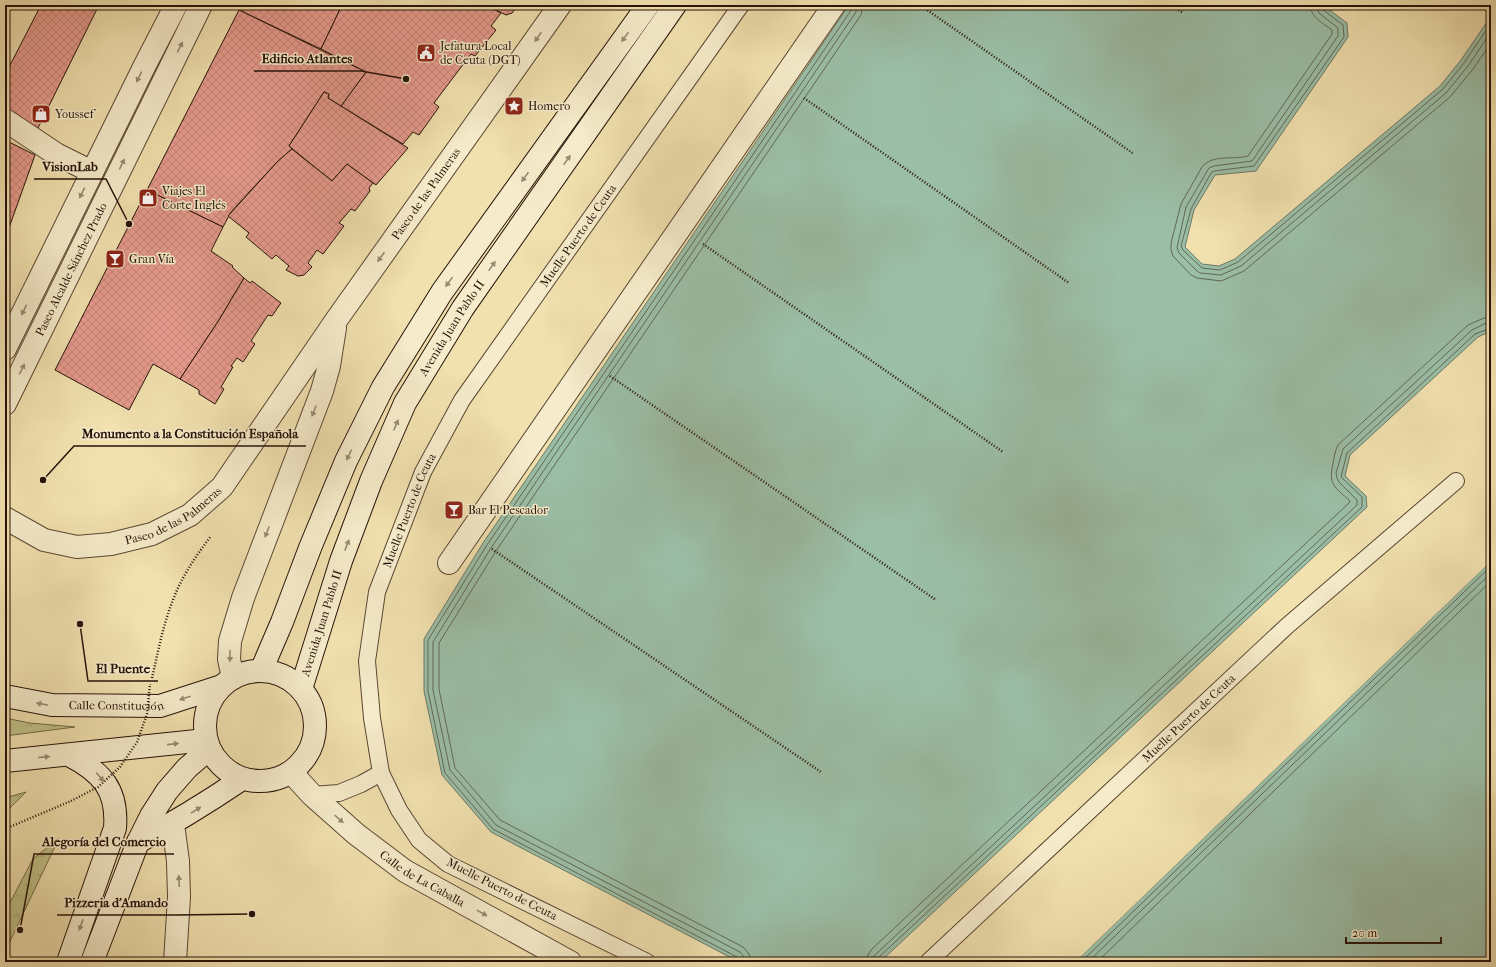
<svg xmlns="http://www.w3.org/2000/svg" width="1496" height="967" font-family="'IM FELL French Canon',serif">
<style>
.grass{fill:url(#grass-tufts);stroke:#736a48}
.water{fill:#9bbea7;stroke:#6c7967}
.pier{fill:#f1e1af}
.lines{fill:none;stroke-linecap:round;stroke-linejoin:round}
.shore{stroke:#606858;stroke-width:1}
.building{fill:url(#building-cross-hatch);stroke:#261208}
.lane-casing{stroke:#594632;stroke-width:18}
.street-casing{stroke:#594632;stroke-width:24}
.secondary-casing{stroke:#261208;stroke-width:24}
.path{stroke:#261208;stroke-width:2.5;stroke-dasharray:1 2;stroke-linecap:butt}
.lane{stroke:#f6eccb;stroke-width:16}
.street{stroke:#f6eccb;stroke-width:22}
.secondary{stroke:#f6eccb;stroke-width:22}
.path-bridge{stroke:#261208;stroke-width:2.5;stroke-dasharray:1 2;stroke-linecap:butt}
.oneway{fill:#988a73}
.labels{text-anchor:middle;stroke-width:3;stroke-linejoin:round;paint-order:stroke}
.poi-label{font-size:12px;fill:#261208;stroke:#f6eccb;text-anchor:start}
.street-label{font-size:12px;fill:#261208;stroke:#f6eccb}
.leader{fill:none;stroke:#261208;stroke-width:1.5}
.callout-dot{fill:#261208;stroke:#f6eccb;stroke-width:1.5}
.callout-label{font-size:13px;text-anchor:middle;font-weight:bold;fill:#261208;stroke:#f6eccb;stroke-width:3;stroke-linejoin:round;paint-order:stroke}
</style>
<defs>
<pattern id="grass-tufts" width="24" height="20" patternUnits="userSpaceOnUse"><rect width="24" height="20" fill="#c0c187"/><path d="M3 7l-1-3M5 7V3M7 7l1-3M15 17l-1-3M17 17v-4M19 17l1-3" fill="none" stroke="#a5a573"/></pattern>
<pattern id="building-cross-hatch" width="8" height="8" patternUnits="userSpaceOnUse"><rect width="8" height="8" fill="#e79b8e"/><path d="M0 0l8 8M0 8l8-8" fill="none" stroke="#c68479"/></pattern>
</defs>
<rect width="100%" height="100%" fill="#f1e1af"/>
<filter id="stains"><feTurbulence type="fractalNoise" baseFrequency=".005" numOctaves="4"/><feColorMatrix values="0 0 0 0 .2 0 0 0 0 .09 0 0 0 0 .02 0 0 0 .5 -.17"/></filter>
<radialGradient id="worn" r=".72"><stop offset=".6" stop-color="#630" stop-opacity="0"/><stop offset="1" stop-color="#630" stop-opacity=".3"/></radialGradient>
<g class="grass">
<path d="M5,718L30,723L75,727L5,736Z"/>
<path d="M26,792L5,813V798Z"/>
<path d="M59,838L5,952V912L33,859Z"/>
</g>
<g class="water">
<path d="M849,5H1323L1347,23L1348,37L1256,171L1215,175L1194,210L1185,247L1202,264L1219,266L1235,259L1440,86L1461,60L1491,16V331L1478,337L1350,455L1345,476L1366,496L1367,507L880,962H739L491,832L442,775L424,691V639L483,543Z"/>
<path d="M1491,561V962H1075Z"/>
</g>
<path class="pier" d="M1490,559H1491V561L1075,962H1073Z"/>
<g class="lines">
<g class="shore">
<path d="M1310,5C1311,18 1323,23 1332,30V34L1248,156C1234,160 1212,154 1202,167L1181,204L1171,243V250L1173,256L1191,275L1197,278L1221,281L1244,271L1450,97L1473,69L1491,43"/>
<path d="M1316,5L1319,13L1338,28V36L1252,161L1214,166L1209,168L1186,207L1177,248L1179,253L1196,270L1200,273L1221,275L1241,266L1446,93L1468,66L1491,32"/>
<path d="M1321,5L1322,9L1343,25L1344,37L1254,166L1214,171L1211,173L1191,209L1181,246L1183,250L1202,268L1220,270L1238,262L1443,89L1464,63L1491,23"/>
<path d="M740,962L737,957L493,829L445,773L428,691V640L487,545L852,9V5"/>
<path d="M745,962L744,957L740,952L496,825L450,770L433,690V642L491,548L856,12L857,5"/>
<path d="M751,962L749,954L743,947L500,820L455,768L439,689V643L496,551L861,15L863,5"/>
<path d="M867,962L868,955L872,949L1349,503L1350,501C1335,487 1328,485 1333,464C1334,457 1335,451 1338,445L1468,325L1484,318L1491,317"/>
<path d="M873,962V957L876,954L1357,505V500L1339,482L1337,478L1336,473L1343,449L1472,330L1486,323H1491"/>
<path d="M878,962L879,957L1362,507V497L1341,477L1347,453L1475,334L1491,328"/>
<path d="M1081,962L1491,566"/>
<path d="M1088,962L1491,573"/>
<path d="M1097,962L1491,581"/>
</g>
</g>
<g class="building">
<path d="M41,5H99L37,130L5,112V75Z"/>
<path d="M242,5H342L321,49L239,10Z"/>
<path d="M342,5H485L501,13L491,26L496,30L475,56L471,54L434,103L439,107L419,135L413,132L403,144L341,106L366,72L321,49Z"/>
<path d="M485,5H518L512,13L506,15Z"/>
<path d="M239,10L366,72L341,106L328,98L329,94L324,92L289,146L292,149L278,161L231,212L223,227L147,190Z"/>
<path d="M324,92L329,94L328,98L408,148L376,185L347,164L332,181L289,146Z"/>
<path d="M5,140L35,155L5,239Z"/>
<path d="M292,149L332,181L347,164L373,183L369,188L370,191L355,211L351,209L339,223L344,226L323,254L317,250L308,263L312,267L304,275L298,276L286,270L289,266L276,255L272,259L246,237L249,233L228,216L278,161Z"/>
<path d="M147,190L223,227L211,251L233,266L232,267L244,278L219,320L180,379L153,364L129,410L55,370Z"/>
<path d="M244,278L250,283L252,281L281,303L272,316L268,315L251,341L255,344L243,362L237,358L231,366L233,367L221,387L224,389L215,404L199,394V390L180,379L219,320Z"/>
</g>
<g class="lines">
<g class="lane-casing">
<g id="lane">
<path d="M312,795L339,793L361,784L381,773"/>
<path id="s1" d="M647,962L448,864L419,840L399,810L381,773L372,718L367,661L377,592L423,472L462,400L741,5"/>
<path id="s2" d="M928,962L1287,626L1456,481"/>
</g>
</g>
<g class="street-casing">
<g id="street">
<path d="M5,120L56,154L92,172"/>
<path d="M5,349L144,67L176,5"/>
<path id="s3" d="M5,404L201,5"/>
<path id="s4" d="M5,518L44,540L77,547L111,544L152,534L190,515L222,487L337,319L560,5"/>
<path d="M449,563L834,5"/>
<path d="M233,678L229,659L230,641L243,598L322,391L329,366L335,328"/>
<path id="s5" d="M291,772L312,795L356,834L405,871L570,962"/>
<path d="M173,824L178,861L179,897L175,962"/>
</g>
</g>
<g class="secondary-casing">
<g id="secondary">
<circle cx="260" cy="726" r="55"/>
<path d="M261,671L282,622L310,548L346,461L383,387L442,292L648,5"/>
<path id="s6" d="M301,689L341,561L371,481L405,403L463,308L675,5"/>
<path id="s7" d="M5,696L52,705L160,706L222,686"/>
<path d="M5,761L206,740"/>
<path d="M138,842C174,823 208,802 242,779"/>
<path d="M68,962L115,828C118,790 102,772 69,755"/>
<path d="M92,962L138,842L151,816L167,791L187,768L209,749"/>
</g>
</g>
<g class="path">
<path d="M920,5L1134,154"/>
<path d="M1171,5L1183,13"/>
<path d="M804,98L1069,283"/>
<path d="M703,244L1003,452"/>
<path d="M610,376L936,600"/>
<path d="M492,549L821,772"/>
<path d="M152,678C158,652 163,625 173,600C182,576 196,556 211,536"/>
<path d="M5,829L71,801"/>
</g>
<use href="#lane" class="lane"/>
<use href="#street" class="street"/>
<use href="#secondary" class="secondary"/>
<path class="path-bridge" d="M71,801L98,787L120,767L137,742L147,714L150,684"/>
</g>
<defs><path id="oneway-solid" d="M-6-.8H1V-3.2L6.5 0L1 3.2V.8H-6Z"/></defs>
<g class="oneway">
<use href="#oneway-solid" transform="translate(538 37) rotate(125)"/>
<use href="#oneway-solid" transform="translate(625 37) rotate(125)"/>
<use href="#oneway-solid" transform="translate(180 47) rotate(-63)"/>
<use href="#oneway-solid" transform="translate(139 77) rotate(116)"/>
<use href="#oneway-solid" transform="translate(567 160) rotate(-55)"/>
<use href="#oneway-solid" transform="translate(122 164) rotate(-64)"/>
<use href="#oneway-solid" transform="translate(525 177) rotate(126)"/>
<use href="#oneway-solid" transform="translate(82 193) rotate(116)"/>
<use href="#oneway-solid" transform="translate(381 257) rotate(125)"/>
<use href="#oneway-solid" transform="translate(492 266) rotate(-55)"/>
<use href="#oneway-solid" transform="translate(449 282) rotate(126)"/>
<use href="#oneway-solid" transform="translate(24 310) rotate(116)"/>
<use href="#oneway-solid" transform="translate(22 369) rotate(-64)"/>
<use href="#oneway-solid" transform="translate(314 411) rotate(112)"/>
<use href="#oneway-solid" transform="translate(396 425) rotate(-67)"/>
<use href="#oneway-solid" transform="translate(349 455) rotate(116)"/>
<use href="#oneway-solid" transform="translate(267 532) rotate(111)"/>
<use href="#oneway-solid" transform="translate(347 545) rotate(-69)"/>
<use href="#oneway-solid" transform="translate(230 656) rotate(90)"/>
<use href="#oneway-solid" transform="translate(185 698) rotate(162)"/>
<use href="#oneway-solid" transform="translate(42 704) rotate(-169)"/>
<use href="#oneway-solid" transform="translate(173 744) rotate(-6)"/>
<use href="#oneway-solid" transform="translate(44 757) rotate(-5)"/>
<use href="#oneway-solid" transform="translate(100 777) rotate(50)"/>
<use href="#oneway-solid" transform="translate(196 810) rotate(-32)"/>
<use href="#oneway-solid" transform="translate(339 819) rotate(42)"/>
<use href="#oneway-solid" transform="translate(179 881) rotate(-93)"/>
<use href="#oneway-solid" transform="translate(482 913) rotate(29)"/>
<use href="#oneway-solid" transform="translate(81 925) rotate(109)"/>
</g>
<defs>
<g id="civic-square" transform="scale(1)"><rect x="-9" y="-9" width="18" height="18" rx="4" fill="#8f2418" stroke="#f6eccb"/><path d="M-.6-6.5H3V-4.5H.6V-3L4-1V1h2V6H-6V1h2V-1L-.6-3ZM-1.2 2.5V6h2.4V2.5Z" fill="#fff"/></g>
<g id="sight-square" transform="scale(1)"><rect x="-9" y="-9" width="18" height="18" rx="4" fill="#8f2418" stroke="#f6eccb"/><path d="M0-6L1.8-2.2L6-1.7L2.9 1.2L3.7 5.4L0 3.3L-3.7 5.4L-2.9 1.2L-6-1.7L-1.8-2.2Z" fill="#fff"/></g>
<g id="shop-square" transform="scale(1)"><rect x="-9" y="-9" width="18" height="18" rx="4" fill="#8f2418" stroke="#f6eccb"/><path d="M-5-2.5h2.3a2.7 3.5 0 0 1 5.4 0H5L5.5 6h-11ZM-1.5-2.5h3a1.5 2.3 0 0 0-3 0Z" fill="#fff"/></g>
<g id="bar-square" transform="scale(1)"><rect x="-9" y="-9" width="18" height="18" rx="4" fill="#8f2418" stroke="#f6eccb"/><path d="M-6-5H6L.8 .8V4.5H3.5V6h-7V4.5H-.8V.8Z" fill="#fff"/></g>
</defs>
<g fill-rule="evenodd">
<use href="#civic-square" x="426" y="53"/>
<use href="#sight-square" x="514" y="106"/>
<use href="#shop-square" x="41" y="114"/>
<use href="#shop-square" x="148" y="198"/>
<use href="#bar-square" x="115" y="259"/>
<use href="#bar-square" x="454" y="510"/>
</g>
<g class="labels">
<g class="poi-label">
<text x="440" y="50">Jefatura Local<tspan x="440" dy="14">de Ceuta (DGT)</tspan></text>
<text x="528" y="110">Homero</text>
<text x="55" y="118">Youssef</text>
<text x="162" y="195">Viajes El<tspan x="162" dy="14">Corte Inglés</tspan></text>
<text x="129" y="263">Gran Vía</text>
<text x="468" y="514">Bar El Pescador</text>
</g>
<g class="street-label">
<text dy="4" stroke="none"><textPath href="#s4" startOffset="597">Paseo de las Palmeras</textPath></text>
<text dy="4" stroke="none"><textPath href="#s1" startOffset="931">Muelle Puerto de Ceuta</textPath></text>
<text dy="4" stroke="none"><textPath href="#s3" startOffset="150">Paseo Alcalde Sánchez Prado</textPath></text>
<text dy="4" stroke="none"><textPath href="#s6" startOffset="393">Avenida Juan Pablo II</textPath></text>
<text dy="4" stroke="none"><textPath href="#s1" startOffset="607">Muelle Puerto de Ceuta</textPath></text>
<text dy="4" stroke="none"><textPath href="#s4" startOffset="182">Paseo de las Palmeras</textPath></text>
<text dy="4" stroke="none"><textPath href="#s6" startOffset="69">Avenida Juan Pablo II</textPath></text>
<text dy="4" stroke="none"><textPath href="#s7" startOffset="112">Calle Constitución</textPath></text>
<text dy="4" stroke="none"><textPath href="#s2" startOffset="357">Muelle Puerto de Ceuta</textPath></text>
<text dy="4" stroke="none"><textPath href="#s5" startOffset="170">Calle de La Caballa</textPath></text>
<text transform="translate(502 889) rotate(27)" y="4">Muelle Puerto de Ceuta</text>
</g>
</g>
<path class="leader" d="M406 79L361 71H254M129 224L106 179H34M43 480L74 446H306M80 624L88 681H158M20 930L34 854H174M252 914L176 915H57"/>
<g class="callout-dot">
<circle cx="406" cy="79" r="4"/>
<circle cx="129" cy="224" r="4"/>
<circle cx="43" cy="480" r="4"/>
<circle cx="80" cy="624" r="4"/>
<circle cx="20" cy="930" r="4"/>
<circle cx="252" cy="914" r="4"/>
</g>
<g class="callout-label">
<text x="307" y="63">Edificio Atlantes</text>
<text x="70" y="171">VisionLab</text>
<text x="190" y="438">Monumento a la Constitución Española</text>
<text x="123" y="673">El Puente</text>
<text x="104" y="846">Alegoría del Comercio</text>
<text x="116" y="907">Pizzeria d'Amando</text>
</g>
<rect width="1496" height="967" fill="none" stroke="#f1e1af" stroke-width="20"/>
<rect x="6" y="6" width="1484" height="955" fill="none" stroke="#261208" stroke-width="2"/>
<rect x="10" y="10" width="1476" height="947" fill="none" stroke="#261208"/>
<path d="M1346 937v6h95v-6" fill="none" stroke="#261208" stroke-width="2"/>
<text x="1352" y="937" font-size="12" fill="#261208" stroke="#f6eccb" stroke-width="3" paint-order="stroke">20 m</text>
<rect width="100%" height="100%" filter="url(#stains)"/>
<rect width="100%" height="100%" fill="url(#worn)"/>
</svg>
